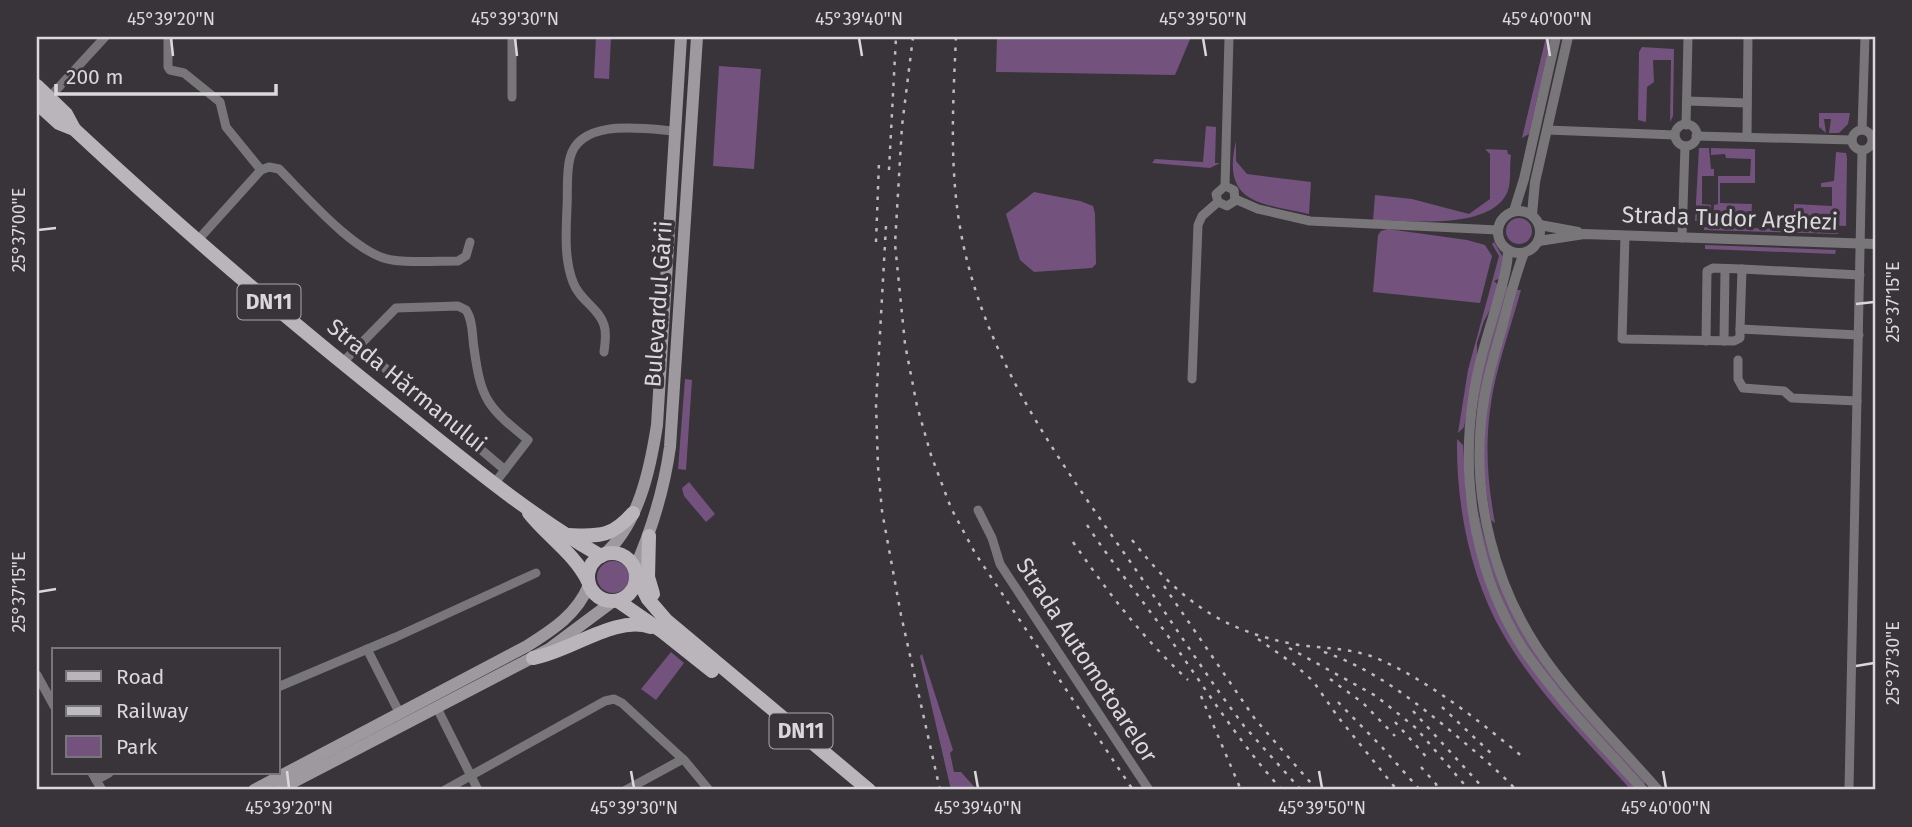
<svg xmlns="http://www.w3.org/2000/svg" width="1912" height="827" font-family="'Fira Sans',sans-serif">
<style>
.green{fill:#73527e}
.lines{fill:none;stroke-linecap:round;stroke-linejoin:round}
.minor{stroke:#787679;stroke-width:9}
.tertiary{stroke:#787679;stroke-width:10}
.secondary{stroke:#9d999f;stroke-width:12}
.primary{stroke:#bab5bb;stroke-width:14}
.rail{stroke:#bebbbf;stroke-width:2.5;stroke-dasharray:3.5 7;stroke-linecap:butt}
.ticks{fill:none;stroke:#dbd8dc;stroke-width:2.5}
.labels{text-anchor:middle;stroke-width:7;stroke-linejoin:round;paint-order:stroke}
.shield{fill:#38343a;stroke:#aaa7ab;stroke-width:2}
.shield-label{font-size:21px;font-weight:bold;fill:#dbd8dc}
.street-label{font-size:23px;fill:#dbd8dc;stroke:#38343a}
.neatline{fill:none;stroke:#dbd8dc;stroke-width:2.5}
.ticks-label{font-size:18px;text-anchor:middle;fill:#dbd8dc}
</style>
<rect width="100%" height="100%" fill="#38343a"/>
<g class="green">
<path d="M596,37H611L609,79L594,78Z"/>
<path d="M997,37H1191L1175,75L996,72Z"/>
<path d="M1546,37H1551L1529,134L1522,138Z"/>
<path d="M1642,47L1674,49L1673,116L1670,122L1671,60H1653L1654,82L1647,87L1646,122L1638,120L1639,52Z"/>
<path d="M719,66L761,69L754,169L713,166Z"/>
<path d="M1819,113H1850L1848,124L1839,133H1829L1831,119H1824L1826,133L1819,127Z"/>
<path d="M1206,126L1216,127L1215,163H1220L1210,168L1152,163L1155,159L1203,162Z"/>
<path d="M1236,141V161L1247,174L1311,182L1309,214C1261,203 1221,204 1236,141Z"/>
<path d="M1462,148L1507,150L1508,154L1511,155C1509,167 1512,182 1507,193C1489,231 1408,220 1373,220L1375,195L1412,199L1469,214L1490,199V154L1485,149Z"/>
<path d="M1699,148H1709L1711,169H1714V176H1702V204L1711,205L1710,221H1695Z"/>
<path d="M1711,148L1755,149V183H1720V203L1752,204L1751,223L1742,222L1741,213H1727V222L1713,221L1714,205L1718,204V176H1750L1751,159L1726,158L1725,154L1711,155Z"/>
<path d="M1836,152L1846,153L1847,158L1846,226L1794,224V204L1832,206V187H1821V183L1834,181Z"/>
<path d="M1034,192L1080,201L1093,206L1095,214L1096,264L1092,268L1034,272L1020,260L1006,214Z"/>
<circle cx="1519" cy="231" r="13"/>
<path d="M1704,227L1838,230V234L1704,230Z"/>
<path d="M1388,229L1467,240L1485,245L1492,256L1480,303L1373,292L1378,235L1381,231Z"/>
<path d="M1494,242L1503,257L1500,278L1494,281L1498,285L1493,304L1484,321L1477,343V358L1464,427L1458,433L1468,370L1499,256L1492,244Z"/>
<path d="M1705,245L1836,250L1835,254L1705,249Z"/>
<path d="M1506,286L1509,287C1498,334 1484,381 1476,428C1463,503 1499,600 1541,661L1646,782L1643,785L1566,699L1536,661L1508,614L1483,549L1472,465L1480,377Z"/>
<path d="M1517,290H1521C1510,330 1495,370 1490,410C1485,449 1488,485 1495,523L1491,520C1484,483 1480,443 1487,406C1494,367 1507,328 1517,290Z"/>
<path d="M685,379L692,380L686,470L678,469Z"/>
<path d="M1457,439L1463,445L1466,499L1498,612L1636,790H1631C1587,741 1536,692 1503,634C1470,577 1456,505 1457,439Z"/>
<path d="M689,482L715,514L706,522L684,496L682,488Z"/>
<circle cx="613" cy="577" r="16"/>
<path d="M671,652L684,663L656,700L641,689Z"/>
<path d="M922,654L953,750L950,753L954,772H961L977,790H951L920,656Z"/>
</g>
<g class="lines">
<g class="minor">
<path d="M168,37V67L170,70L184,73L220,102L226,127L261,170"/>
<path d="M512,37V97"/>
<path d="M47,100L105,37"/>
<path d="M1687,101L1747,103"/>
<circle cx="1686" cy="135" r="11"/>
<path d="M1686,125L1688,37"/>
<circle cx="1862" cy="140" r="10"/>
<path d="M1547,130L1675,135"/>
<path d="M1862,130L1865,37"/>
<path d="M1696,136L1852,140"/>
<path d="M1747,137L1748,37"/>
<path d="M1225,186L1229,37"/>
<path d="M1235,199L1258,209L1310,221L1498,230"/>
<path d="M1218,202L1227,206L1235,201L1234,190L1225,186"/>
<path d="M1218,202L1216,194L1225,186"/>
<path d="M1625,236L1622,339L1734,341L1740,338V329"/>
<path d="M1682,238L1685,146"/>
<path d="M197,241L261,170L269,167L279,169C304,194 357,256 392,260C413,263 436,261 458,261L466,256L470,242"/>
<path d="M1859,335L1740,329L1742,269L1860,275"/>
<path d="M1706,341L1707,271L1713,268L1742,269"/>
<path d="M1724,341L1725,269"/>
<path d="M359,346L505,470"/>
<path d="M604,352C605,343 607,334 604,325C599,308 579,300 573,282C564,259 566,231 567,207C568,191 566,173 570,158C580,117 645,129 676,131"/>
<path d="M1738,360V379L1743,388L1784,391L1792,398L1857,401"/>
<path d="M342,363L396,308L458,306L466,310C473,320 472,335 474,348C481,401 488,407 528,440L494,484"/>
<path d="M1192,379L1198,225L1202,216L1218,202"/>
<path d="M978,510L992,538L1000,564L1149,790"/>
<path d="M367,649L400,714"/>
<path d="M37,675L54,706"/>
<path d="M278,687L396,637L536,573"/>
<path d="M437,708L478,790"/>
<path d="M92,773L102,790"/>
<path d="M96,780L109,773"/>
<path d="M445,790L605,701L614,699L622,703L685,761L709,790"/>
<path d="M626,790L683,759"/>
<path d="M1849,790L1862,151"/>
</g>
<g class="tertiary">
<circle cx="1519" cy="232" r="21"/>
<path d="M1514,211L1524,179L1556,37"/>
<path d="M1532,214L1535,182L1568,37"/>
<path d="M1540,225L1578,232"/>
<path d="M1539,241L1584,234L1875,244"/>
<path d="M1508,250C1508,269 1501,288 1496,307C1487,337 1477,368 1473,399C1460,486 1477,580 1526,653C1560,702 1604,746 1643,790"/>
<path d="M1524,253C1515,276 1509,300 1503,324C1494,356 1484,388 1481,422C1473,500 1495,584 1538,649C1572,700 1618,744 1658,790"/>
</g>
<g class="secondary">
<path d="M605,554C639,522 650,470 657,425L681,37"/>
<path d="M635,568C652,529 664,490 670,447L697,37"/>
<path d="M254,790L527,646C554,629 577,614 589,585"/>
<path d="M278,790L549,649L612,602"/>
</g>
<g class="primary">
<path d="M37,86L66,114L74,129"/>
<path d="M37,103L59,123L74,129C179,227 288,320 400,409C465,461 529,515 601,556"/>
<path d="M529,513C548,537 574,553 588,581"/>
<path d="M568,535C599,536 611,538 633,513"/>
<path d="M649,536L648,577L653,594"/>
<circle cx="612" cy="577" r="24"/>
<path d="M636,575L648,599L666,620L869,790"/>
<path d="M618,601L663,632L712,671"/>
<path d="M533,658C572,651 614,615 651,627"/>
</g>
<g class="rail">
<path d="M913,37L902,126L895,244L905,344L917,406L931,455L951,508L975,553L1133,790"/>
<path d="M956,37C953,103 949,167 961,233C983,351 1049,446 1117,543C1152,592 1185,643 1219,692L1244,726L1301,790"/>
<path d="M889,170L896,37"/>
<path d="M886,226L876,405L878,467L882,511L901,615L940,790"/>
<path d="M876,242L879,162"/>
<path d="M1087,525C1110,560 1136,592 1160,625C1201,681 1236,739 1282,790"/>
<path d="M1132,540C1179,600 1223,632 1299,645C1328,649 1356,648 1383,661C1433,684 1482,723 1524,758"/>
<path d="M1073,542C1110,595 1141,636 1188,680"/>
<path d="M1164,586L1255,719L1317,790"/>
<path d="M1258,639L1295,665L1313,681L1338,717L1397,790"/>
<path d="M1289,648L1376,696L1416,728L1469,790"/>
<path d="M1324,652C1373,669 1412,699 1452,732C1474,751 1496,768 1516,790"/>
<path d="M1330,679L1363,703L1395,736"/>
<path d="M1201,696L1241,790"/>
<path d="M1338,702L1381,746L1420,790"/>
<path d="M1442,707L1495,757"/>
<path d="M1413,711L1484,789"/>
<path d="M1395,722L1430,761"/>
<path d="M1421,767L1436,784L1438,790"/>
</g>
</g>
<path class="ticks" d="M171,38L173,56M515,38L517,56M859,38L862,56M1203,38L1206,56M1547,38L1550,56M38,230L56,228M1856,304L1874,302M38,592L56,589M1856,666L1874,663M287,771L289,788M631,771L634,788M975,771L978,788M1319,771L1322,788M1663,771L1666,788"/>
<g class="labels">
<g class="shield">
<rect x="237.5" y="284.5" width="63" height="35" rx="5"/>
<rect x="769.5" y="713.5" width="63" height="35" rx="5"/>
</g>
<g class="shield-label">
<text x="269" y="309">DN11</text>
<text x="801" y="738">DN11</text>
</g>
<g class="street-label">
<text transform="translate(1730 218) rotate(2)" y="8">Strada Tudor Arghezi</text>
<text transform="translate(658 304) rotate(-86)" y="8">Bulevardul Gării</text>
<text transform="translate(407 385) rotate(39)" y="8">Strada Hărmanului</text>
<text transform="translate(1087 660) rotate(57)" y="8">Strada Automotoarelor</text>
</g>
</g>
<rect width="1912" height="827" fill="none" stroke="#38343a" stroke-width="77"/>
<rect x="52" y="648" width="228" height="126" fill="#38343a" stroke="#79767b" stroke-width="2"/>
<rect x="66" y="671" width="35" height="10" fill="#bab5bb" stroke="#79767b" stroke-width="2"/>
<text x="116" y="684" font-size="21" fill="#dbd8dc">Road</text>
<rect x="66" y="706" width="35" height="10" fill="#bebbbf" stroke="#79767b" stroke-width="2"/>
<text x="116" y="718" font-size="21" fill="#dbd8dc">Railway</text>
<rect x="66" y="736" width="35" height="21" fill="#73527e" stroke="#79767b" stroke-width="2"/>
<text x="116" y="754" font-size="21" fill="#dbd8dc">Park</text>
<path d="M56 84v10h220v-10" fill="none" stroke="#dbd8dc" stroke-width="3.5"/>
<text x="66" y="84" font-size="21" fill="#dbd8dc" stroke="#38343a" stroke-width="5" paint-order="stroke">200 m</text>
<rect x="38" y="38" width="1836" height="750" class="neatline"/>
<g class="ticks-label">
<text x="171" y="25">45°39'20"N</text>
<text x="515" y="25">45°39'30"N</text>
<text x="859" y="25">45°39'40"N</text>
<text x="1203" y="25">45°39'50"N</text>
<text x="1547" y="25">45°40'00"N</text>
<text transform="translate(19 230) rotate(-90)" y="6">25°37'00"E</text>
<text transform="translate(1893 302) rotate(-90)" y="6">25°37'15"E</text>
<text transform="translate(19 592) rotate(-90)" y="6">25°37'15"E</text>
<text transform="translate(1893 663) rotate(-90)" y="6">25°37'30"E</text>
<text x="289" y="814">45°39'20"N</text>
<text x="634" y="814">45°39'30"N</text>
<text x="978" y="814">45°39'40"N</text>
<text x="1322" y="814">45°39'50"N</text>
<text x="1666" y="814">45°40'00"N</text>
</g>
</svg>
